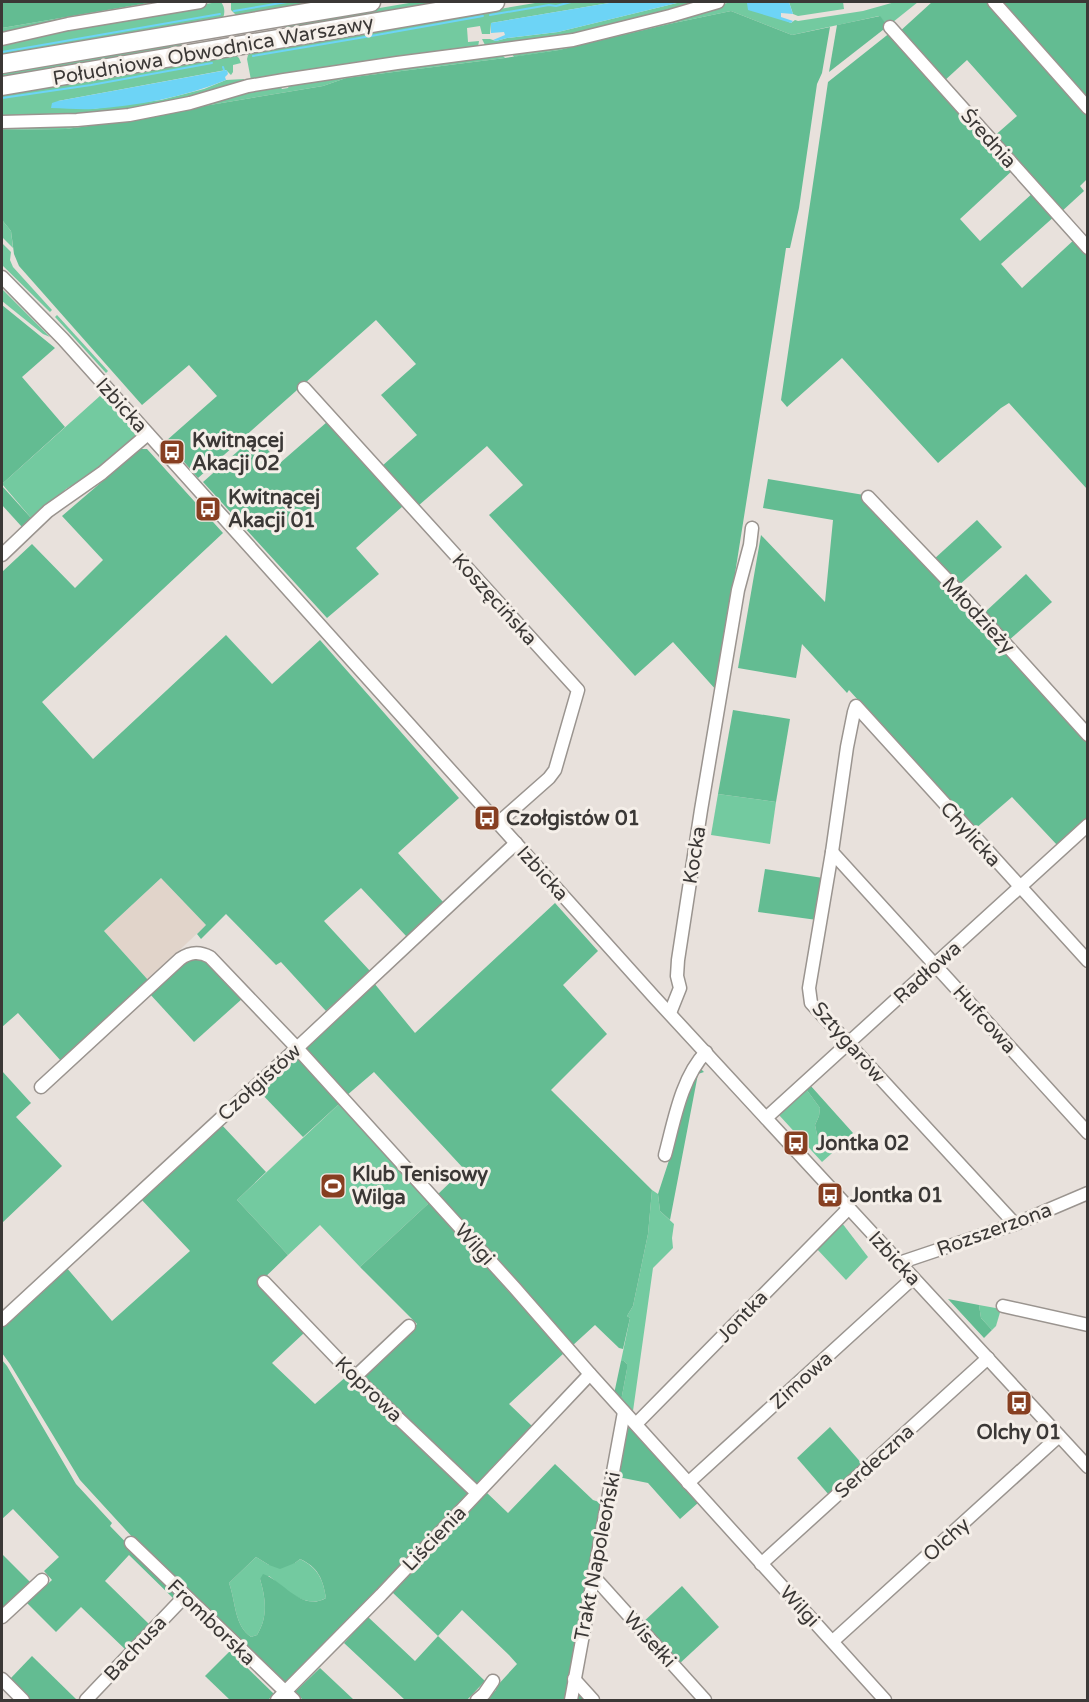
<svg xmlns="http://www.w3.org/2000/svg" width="1089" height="1702" font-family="'Varela Round',sans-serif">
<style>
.built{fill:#e1d4ca}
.green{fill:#73caa0}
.forest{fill:#63bc92;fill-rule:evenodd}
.water{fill:#6dd4f6}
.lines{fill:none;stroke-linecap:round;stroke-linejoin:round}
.stream{stroke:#6dd4f6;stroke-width:2}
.minor-casing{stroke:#9a948f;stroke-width:15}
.highway-casing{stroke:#9a948f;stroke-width:21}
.minor{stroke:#fff;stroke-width:12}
.highway{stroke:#fff;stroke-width:18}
.labels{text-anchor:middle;stroke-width:6;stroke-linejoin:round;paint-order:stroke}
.street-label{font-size:20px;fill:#3b3836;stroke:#f5efe9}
.poi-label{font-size:20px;font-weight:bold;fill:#3b3836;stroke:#f5efe9;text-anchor:start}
</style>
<rect width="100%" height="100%" fill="#e8e1dc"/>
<path class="built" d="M161,878L206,925L148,980L104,931Z"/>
<g class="green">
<path d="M154,2H180L2,35V28Z"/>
<path d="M218,2H221C225,7 225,13 223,18L2,56V42L124,17Z"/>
<path d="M231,2H322L237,16L231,10Z"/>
<path d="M415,2H447L286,29L285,24Z"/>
<path d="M541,2H615L491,23L490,34H482L480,26L467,28L468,42L479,41L478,47L251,80L247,59L248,55L253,51Z"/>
<path d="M681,2H710L589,33L486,47L482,39H490L496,41L507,38L558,32Z"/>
<path d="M730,2H755L747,3L791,23L795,20L798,21L863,11L895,2H918L888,26L879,16L792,35L731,11L669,24L559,50L514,57L511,52L691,15Z"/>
<path d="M789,2H843L844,9L798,16L793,14Z"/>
<path d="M181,42L182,47L2,77V72Z"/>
<path d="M234,54L239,58L241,63L233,65V72L231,75L226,70L58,101L92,109L161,100L204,89L226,80L244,79L243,83L177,102L89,116L2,119V94Z"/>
<path d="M501,54L505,58L346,78L323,86L192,108L133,120L66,129L2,130V125L81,123L280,86L282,89L288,88L290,83Z"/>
<path d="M2,220L11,231L13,248L2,237Z"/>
<path d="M2,243L11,252L10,260L13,267L52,310L50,312L2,265Z"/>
<path d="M2,289L50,337L43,334L2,301Z"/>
<path d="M57,315L108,371L106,373L55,317Z"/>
<path d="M101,395L138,435L89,475L66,489L32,519L2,484Z"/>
<path d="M718,794L776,802L770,844L711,835Z"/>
<path d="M806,1089L820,1108L819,1116L815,1125L820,1149L831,1154L822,1162L779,1115Z"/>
<path d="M339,1104L429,1203L360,1267L320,1225L288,1255L237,1200Z"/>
<path d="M652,1190L658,1194L660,1211L674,1224L672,1238L673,1248L653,1268L633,1411L631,1412L621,1401L627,1369V1364L624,1361H621L630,1318L627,1316L633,1306L648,1234Z"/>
<path d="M842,1223L868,1257L846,1280L816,1248Z"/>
<path d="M979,1305L1001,1309L996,1326L992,1330L981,1318Z"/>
<path d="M256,1557L269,1565L295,1563L300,1559C318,1568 323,1579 326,1598C305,1610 284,1588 269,1576L260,1579C266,1599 268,1617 257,1635L251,1637C234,1625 236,1602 229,1583Z"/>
</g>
<g class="forest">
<path d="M2,2H154L2,28Z"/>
<path d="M932,2H988L1087,115V179L1080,186L1084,191L1060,213L992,138L1017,116L967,60L943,82L898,33Z"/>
<path d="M1001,2H1087V98Z"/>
<path d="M731,11L792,35L830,27L822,73L817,84L799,208L790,248H786C764,396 739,543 717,691L673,642L635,676L489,515L523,485L487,446L418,506L382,466L417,435L381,395L416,364L376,320L198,478L166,441L217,396L189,365L142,405L19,266L14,254L11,231L2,220V130L66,129L133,120L192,108L323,86L346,78L505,58L559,50L669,24Z"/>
<path d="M880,16L888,26L829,72L837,25Z"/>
<path d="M891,32L1014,169L960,219L980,241L1034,192L1056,215L1001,264L1022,288L1076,238L1087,251V489L1009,403L1001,408L938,463L842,358L787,407L781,400L828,82Z"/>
<path d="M2,305L55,348L22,377L65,427L2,484Z"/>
<path d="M327,422L403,506L356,548L379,574L327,618L203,482L255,436L280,463Z"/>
<path d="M140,449H147L223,533L42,702L93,759L226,635L272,684L320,640L459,798L398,853L444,903L407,937L361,888L324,921L370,971L326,1011L281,962L276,965L226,914L201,939L197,934L206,925L161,878L104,931L148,980L61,1061L18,1013L2,1027V572L32,544L75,588L103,560L62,516Z"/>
<path d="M768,479L864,495L1087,739V819L1058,846L1012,797L975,829L849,690L847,693L802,644L796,678L738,668L761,535L825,602L833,520L763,508Z"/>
<path d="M2,486L32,519L22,527L2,505Z"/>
<path d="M977,520L1002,547L958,586L933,560Z"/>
<path d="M1026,574L1052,602L1008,641L983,614Z"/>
<path d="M733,710L790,719L776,802L718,794Z"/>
<path d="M765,869L823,878L817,920L758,912Z"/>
<path d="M555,903L598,951L563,985L607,1034L551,1090L652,1190L648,1234L633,1306L627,1316L630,1318L623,1349L619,1348L595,1325L572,1346L436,1196L464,1169L374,1072L346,1096L304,1048L374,983L415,1033Z"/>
<path d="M192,956L209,962L243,998L194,1042L149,993Z"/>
<path d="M295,1054L339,1104L303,1137L257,1089Z"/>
<path d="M698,1066L704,1072L698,1074L670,1220L660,1211L658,1194L675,1142L676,1127Z"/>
<path d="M2,1071L31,1103L16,1117L62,1166L2,1223Z"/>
<path d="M810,1085L853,1133L831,1154L820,1149L815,1125L819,1116L820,1108L806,1089Z"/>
<path d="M220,1123L266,1172L237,1200L288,1255L258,1284L304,1333L272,1363L315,1404L348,1375L470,1493L287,1685L135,1540L80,1480L10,1364L2,1353V1327L66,1267L112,1321L190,1251L140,1198ZM256,1557L269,1565L280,1569L295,1563L300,1559C318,1567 323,1579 326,1598C301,1612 284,1581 263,1574L260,1579C266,1599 268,1617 257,1635L251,1637C234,1625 236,1602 229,1583Z"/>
<path d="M429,1203L564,1353L509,1404L532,1426L477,1485L362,1375L417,1324L360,1267Z"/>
<path d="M948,1299L979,1305L981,1318L992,1330L984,1338Z"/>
<path d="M2,1360L7,1366L76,1484L112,1523L110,1526L139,1556L180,1596L175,1600L129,1555L105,1581L151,1626L127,1651L81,1607L56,1632L27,1603L52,1580L44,1571L59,1557L13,1509L2,1519Z"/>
<path d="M621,1361H624L627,1364V1369L621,1401L614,1394Z"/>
<path d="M629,1424L699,1502L680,1519L648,1483L618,1477Z"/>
<path d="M830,1427L863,1465L829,1495L797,1458Z"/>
<path d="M555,1464L593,1500L602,1503L570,1682L586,1700H486L496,1690L495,1688L517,1664L509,1655L462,1610L438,1636L485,1681L467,1700H405L344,1643L368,1617L415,1661L438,1636L392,1592L485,1491L508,1513Z"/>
<path d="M2,1554L31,1583L2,1610Z"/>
<path d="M682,1586L719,1627L678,1665L641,1624Z"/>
<path d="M230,1651L274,1694L268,1700H230L205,1676Z"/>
<path d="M32,1656L77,1700H31L10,1679Z"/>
<path d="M320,1668L354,1700H303L295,1692Z"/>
</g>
<g class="water">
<path d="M615,2H681L558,32L507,38L496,41L493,40L505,35L504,32L491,33V23Z"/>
<path d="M755,2H789L793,14L781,13V17L793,21L791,23L748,10L747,3Z"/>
<path d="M227,70L228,74L225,77L226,80C185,97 137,106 93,109C79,110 65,108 51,108L52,103L58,101Z"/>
</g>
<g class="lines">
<g class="stream">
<path d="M234,11L287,2"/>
<path d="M490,15L549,5L556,6L571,2"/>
<path d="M370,33L371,36L483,16"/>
<path d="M2,52L220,14"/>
<path d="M253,56L371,36"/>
<path d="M223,67L224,70"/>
<path d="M2,98L91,85L212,63"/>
</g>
<g class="minor-casing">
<g id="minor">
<path d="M994,2L1088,108"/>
<path d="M890,27L1088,248"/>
<path d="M2,39L68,24L200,2"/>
<path d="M2,122L77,120L129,115L190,103L248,86L284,80L397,63L573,40L670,16L718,2"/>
<path d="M2,277L63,339L655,998L1088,1467"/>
<path d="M304,388L578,690L555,770L549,778L498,823"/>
<path d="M868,497L954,587L1088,735"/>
<path d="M2,555L48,511L102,473L148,434"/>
<path d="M832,852L1088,1133"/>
<path d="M670,1013L680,988L677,976L678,960L701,810L738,590L750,545L752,528"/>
<path d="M41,1087L180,959C190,952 199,951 210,957L297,1048L514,1287L590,1374L885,1700"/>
<path d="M766,1118L1088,825"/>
<path d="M665,1155C674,1122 681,1078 706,1052"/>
<path d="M1015,1224L811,1003L809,988L832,852L847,747L854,712L856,706L1088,961"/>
<path d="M899,1263L1015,1224L1088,1193"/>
<path d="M264,1282L355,1377L477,1493"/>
<path d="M1003,1306L1088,1325"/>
<path d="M2,1320L297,1048L516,843"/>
<path d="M355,1377L409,1326"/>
<path d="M636,1424L849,1208"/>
<path d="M688,1483L913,1278"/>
<path d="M131,1543L294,1700"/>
<path d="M761,1564L988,1358"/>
<path d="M594,1577L705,1700"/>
<path d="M2,1617L42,1580"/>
<path d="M833,1641L1059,1436"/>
<path d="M2,1679L23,1700"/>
<path d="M574,1679L593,1700"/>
<path d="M86,1700L185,1596"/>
<path d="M277,1700L381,1595L590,1374"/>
<path d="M477,1700L484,1694L493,1681"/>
<path d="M571,1700L624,1412"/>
</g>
</g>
<g class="highway-casing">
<g id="highway">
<path d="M2,64L371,2"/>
<path d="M2,86L495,2"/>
</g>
</g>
<use href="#minor" class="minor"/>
<use href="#highway" class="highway"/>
</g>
<defs>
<g id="bus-square" transform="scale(1.35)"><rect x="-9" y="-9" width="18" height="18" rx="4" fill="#873f21" stroke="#f5efe9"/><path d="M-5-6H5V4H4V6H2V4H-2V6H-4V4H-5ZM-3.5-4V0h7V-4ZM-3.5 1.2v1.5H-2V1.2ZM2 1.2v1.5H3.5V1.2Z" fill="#fff"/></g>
<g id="stadium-square" transform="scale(1.35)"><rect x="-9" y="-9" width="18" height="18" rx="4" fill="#873f21" stroke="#f5efe9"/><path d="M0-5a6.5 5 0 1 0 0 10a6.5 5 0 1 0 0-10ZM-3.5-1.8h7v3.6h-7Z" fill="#fff"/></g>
</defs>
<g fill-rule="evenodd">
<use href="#bus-square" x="172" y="452"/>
<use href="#bus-square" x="208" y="509"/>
<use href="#bus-square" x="487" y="818"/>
<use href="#bus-square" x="796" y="1143"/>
<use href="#stadium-square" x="333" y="1186"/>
<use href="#bus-square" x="830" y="1195"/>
<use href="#bus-square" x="1019" y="1403"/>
</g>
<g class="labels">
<g class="street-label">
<text transform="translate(213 50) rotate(-10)" y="7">Południowa Obwodnica Warszawy</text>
<text transform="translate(989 138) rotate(48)" y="7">Średnia</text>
<text transform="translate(122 405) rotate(48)" y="7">Izbicka</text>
<text transform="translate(495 599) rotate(48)" y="7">Koszęcińska</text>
<text transform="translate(979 615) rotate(47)" y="7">Młodzieży</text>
<text transform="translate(971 834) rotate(48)" y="7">Chylicka</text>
<text transform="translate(694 855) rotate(-81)" y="7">Kocka</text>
<text transform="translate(543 873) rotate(48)" y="7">Izbicka</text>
<text transform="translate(927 972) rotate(-42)" y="7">Radłowa</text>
<text transform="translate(985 1019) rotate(48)" y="7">Hufcowa</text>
<text transform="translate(849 1042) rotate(49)" y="7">Sztygarów</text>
<text transform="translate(259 1082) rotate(-42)" y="7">Czołgistów</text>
<text transform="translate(994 1229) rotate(-20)" y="7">Rozszerzona</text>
<text transform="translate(475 1244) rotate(48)" y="7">Wilgi</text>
<text transform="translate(895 1258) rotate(47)" y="7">Izbicka</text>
<text transform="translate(742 1316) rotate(-46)" y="7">Jontka</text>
<text transform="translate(801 1380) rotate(-42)" y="7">Zimowa</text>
<text transform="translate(369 1389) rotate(44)" y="7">Koprowa</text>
<text transform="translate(874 1461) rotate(-42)" y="7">Serdeczna</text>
<text transform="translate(434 1538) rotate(-46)" y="7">Liścienia</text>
<text transform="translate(946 1539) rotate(-42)" y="7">Olchy</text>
<text transform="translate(597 1556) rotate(-79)" y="7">Trakt Napoleoński</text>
<text transform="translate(800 1606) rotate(47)" y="7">Wilgi</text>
<text transform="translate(212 1622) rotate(44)" y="7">Fromborska</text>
<text transform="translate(650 1639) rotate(48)" y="7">Wisełki</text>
<text transform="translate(135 1648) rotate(-47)" y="7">Bachusa</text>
</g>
<g class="poi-label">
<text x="192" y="447">Kwitnącej<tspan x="192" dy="23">Akacji 02</tspan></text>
<text x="228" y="504">Kwitnącej<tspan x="228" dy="23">Akacji 01</tspan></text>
<text x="506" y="825">Czołgistów 01</text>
<text x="816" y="1150">Jontka 02</text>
<text x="352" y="1181">Klub Tenisowy<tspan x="352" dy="23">Wilga</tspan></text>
<text x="850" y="1202">Jontka 01</text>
<text x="1019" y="1439" text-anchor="middle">Olchy 01</text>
</g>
</g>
<rect width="1089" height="1702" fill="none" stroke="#3b3836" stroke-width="6"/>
</svg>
